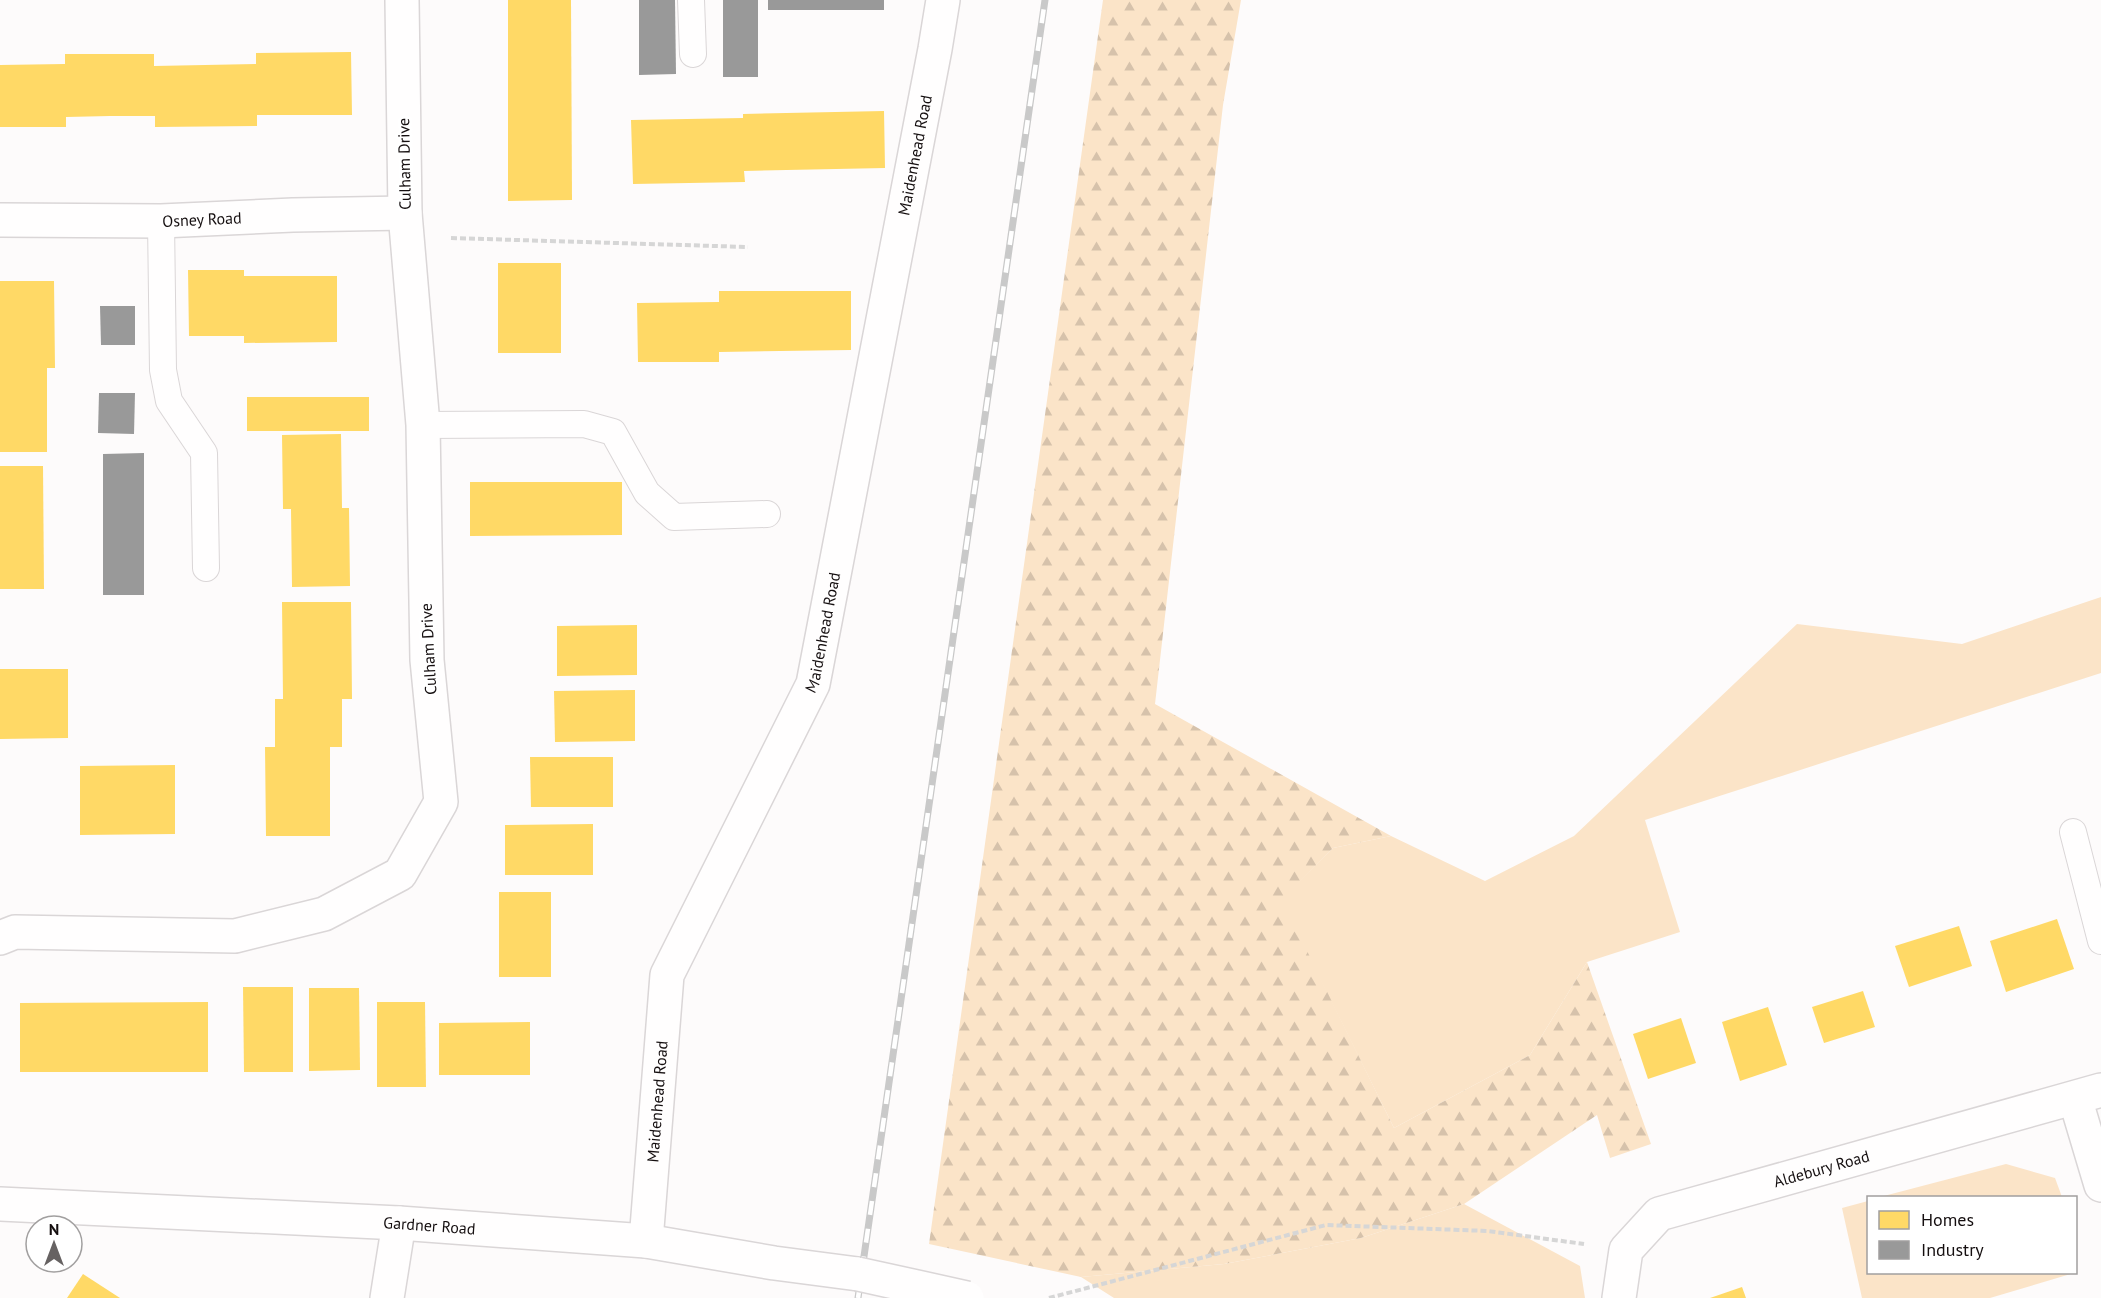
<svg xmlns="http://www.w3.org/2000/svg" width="2101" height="1298" font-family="'PT Sans',sans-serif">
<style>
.green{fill:#fbe4c8}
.forest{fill:url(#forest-firs)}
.homes{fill:#ffd966}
.industry{fill:#999}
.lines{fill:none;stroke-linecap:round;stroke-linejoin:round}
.service-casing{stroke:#dad6d7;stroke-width:28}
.minor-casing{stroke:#dad6d7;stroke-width:36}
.secondary-casing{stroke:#dad6d7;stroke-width:36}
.path{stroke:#d6d6d6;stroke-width:4;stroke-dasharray:6 3;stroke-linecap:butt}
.service{stroke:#fffefe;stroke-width:26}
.minor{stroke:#fffefe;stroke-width:33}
.secondary{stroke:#fffefe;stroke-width:33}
.rail-casing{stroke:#c9c9c9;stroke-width:7}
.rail{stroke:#fff;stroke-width:4.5;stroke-dasharray:14;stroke-linecap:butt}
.secondary-bridge-casing{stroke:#dad6d7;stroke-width:36;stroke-linecap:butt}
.secondary-bridge{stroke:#fffefe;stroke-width:33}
.labels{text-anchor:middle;stroke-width:6;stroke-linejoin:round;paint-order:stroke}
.street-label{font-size:16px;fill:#150f10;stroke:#fff}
</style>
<defs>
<pattern id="forest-firs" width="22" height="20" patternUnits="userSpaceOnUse" patternTransform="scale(1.5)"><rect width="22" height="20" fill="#fbe4c8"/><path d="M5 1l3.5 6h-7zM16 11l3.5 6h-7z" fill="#d6c2ab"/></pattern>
</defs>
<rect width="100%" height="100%" fill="#fdfbfb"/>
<g class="green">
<path d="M2101,597V673L1645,820L1680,932L1587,962L1530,1055L1394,1128L1281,900L1333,848L1391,836L1485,881L1574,836L1797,624L1962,644Z"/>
<path d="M2006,1164L2055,1178L2062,1197H1880Z"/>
<path d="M1868,1201V1272L2074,1273L1990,1298H1862L1842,1208Z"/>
<path d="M1464,1204L1580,1266L1585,1298H1114L1081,1277L1224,1264L1361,1238Z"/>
</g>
<path class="forest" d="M1103,0H1241L1223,105L1155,704L1391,836L1333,848L1282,900L1394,1128L1530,1055L1587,962L1651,1144L1610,1158L1597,1115L1464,1204L1361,1238L1224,1264L1081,1277L929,1244Z"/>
<g class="homes">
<path d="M508,0H571L572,200L508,201Z"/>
<path d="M351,52L352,115H257V126L155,127V116H110L66,117V127H0V65L65,64V54H154V66L256,64V53Z"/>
<path d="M884,111L885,168L744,171L745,182L633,184L631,120L743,118V114Z"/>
<rect x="498" y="263" width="63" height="90"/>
<path d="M188,270H244V276H337V342L244,343V336H189Z"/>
<path d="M0,281H54L55,368H47V452H0Z"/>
<path d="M719,291H851V350L719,352V362H638L637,303L719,302Z"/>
<rect x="247" y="397" width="122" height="34"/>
<path d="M341,434L342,508H349L350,586L292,587L291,509H283L282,435Z"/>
<path d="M0,466H43L44,589H0Z"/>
<path d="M470,482H622V535L470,536Z"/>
<path d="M282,602H351L352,699H342V747H330V836H266L265,747H275V699H283Z"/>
<path d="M637,625V675L557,676V626Z"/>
<path d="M0,669H68V738L0,739Z"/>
<path d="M635,690V741L555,742L554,691Z"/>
<path d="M530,757H613V807H531Z"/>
<path d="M175,765V834L80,835V766Z"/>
<path d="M593,824V875H505V825Z"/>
<rect x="499" y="892" width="52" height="85"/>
<path d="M2057,919L2074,969L2006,992L1990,941Z"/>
<path d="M1959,926L1972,966L1909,987L1895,946Z"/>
<path d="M243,987H293V1072H244Z"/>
<path d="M309,988H359L360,1070L309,1071Z"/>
<path d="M1863,991L1875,1027L1824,1043L1812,1007Z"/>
<path d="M208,1002V1072H20V1003Z"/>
<path d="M377,1002H425L426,1087H377Z"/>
<path d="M1768,1007L1787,1065L1740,1081L1722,1022Z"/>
<path d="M1681,1018L1696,1063L1648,1079L1633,1034Z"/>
<path d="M530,1022V1075H439V1023Z"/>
<path d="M83,1274L120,1298H67Z"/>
<path d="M1742,1287L1746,1298H1710Z"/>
</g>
<g class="industry">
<path d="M639,0H675L676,74L639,75Z"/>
<rect x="723" y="0" width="35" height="77"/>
<rect x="768" y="0" width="116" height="10"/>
<path d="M100,306H135V345H101Z"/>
<path d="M99,393H135L134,434L98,433Z"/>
<path d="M144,453V595H103V454Z"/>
</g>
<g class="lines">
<g class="service-casing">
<g id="service">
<path d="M691,0L693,54"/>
<path d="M161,221L163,370L169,401L204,453L206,568"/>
<path d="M423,425L584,424L613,432L647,493L674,517L767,514"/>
<path d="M2073,832L2101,941"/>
</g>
</g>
<g class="minor-casing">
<g id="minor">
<path id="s1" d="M0,220L161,221L293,215L405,213"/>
<path d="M0,938L15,932L235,936L324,914L400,874L441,802L427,660L423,425L405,213L402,0"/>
<path d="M2075,1098L2101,1185"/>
<path id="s2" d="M646,1241L667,975L813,684L935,49L943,0"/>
<path d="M387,1298L399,1223"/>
<path id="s3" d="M1619,1298L1626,1250L1659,1214L2101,1090"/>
</g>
</g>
<g class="secondary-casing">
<g id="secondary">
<path id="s4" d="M0,1204L399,1223L646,1241L774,1263L858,1274"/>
</g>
</g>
<g class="path">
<path d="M451,238L748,247"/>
<path d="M1049,1298L1326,1225L1488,1231L1584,1244"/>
</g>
<use href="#service" class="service"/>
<use href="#minor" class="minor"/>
<use href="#secondary" class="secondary"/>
<g class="rail-casing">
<path id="rail" d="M858,1298L1045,0"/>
</g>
<use href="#rail" class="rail"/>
<g class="secondary-bridge-casing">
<path id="secondary-bridge" d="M858,1274L967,1298"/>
</g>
<use href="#secondary-bridge" class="secondary-bridge"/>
</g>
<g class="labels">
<g class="street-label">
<text dy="6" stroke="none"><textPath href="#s2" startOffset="1131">Maidenhead Road</textPath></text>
<text transform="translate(404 164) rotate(-91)" y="6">Culham Drive</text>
<text dy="6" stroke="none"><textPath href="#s1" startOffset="202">Osney Road</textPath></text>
<text dy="6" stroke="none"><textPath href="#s2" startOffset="645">Maidenhead Road</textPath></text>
<text transform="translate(428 649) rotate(-93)" y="6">Culham Drive</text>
<text dy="6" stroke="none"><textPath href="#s2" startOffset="140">Maidenhead Road</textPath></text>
<text dy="6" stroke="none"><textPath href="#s3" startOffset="266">Aldebury Road</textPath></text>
<text dy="6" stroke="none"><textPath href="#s4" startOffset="430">Gardner Road</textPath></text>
</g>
</g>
<rect x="1867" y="1196" width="210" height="78" fill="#ffffff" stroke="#a19f9f" stroke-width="1.5"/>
<rect x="1879" y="1211" width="30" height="18" fill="#ffd966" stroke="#a19f9f" stroke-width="1.5"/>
<text x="1921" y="1226" font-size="18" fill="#150f10">Homes</text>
<rect x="1879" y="1241" width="30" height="18" fill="#999999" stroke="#a19f9f" stroke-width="1.5"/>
<text x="1921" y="1256" font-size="18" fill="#150f10">Industry</text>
<g transform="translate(54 1244)"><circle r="28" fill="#ffffff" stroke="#a19f9f" stroke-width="1.5"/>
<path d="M0-4.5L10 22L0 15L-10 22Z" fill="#666262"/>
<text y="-9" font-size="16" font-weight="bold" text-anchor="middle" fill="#150f10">N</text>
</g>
</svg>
